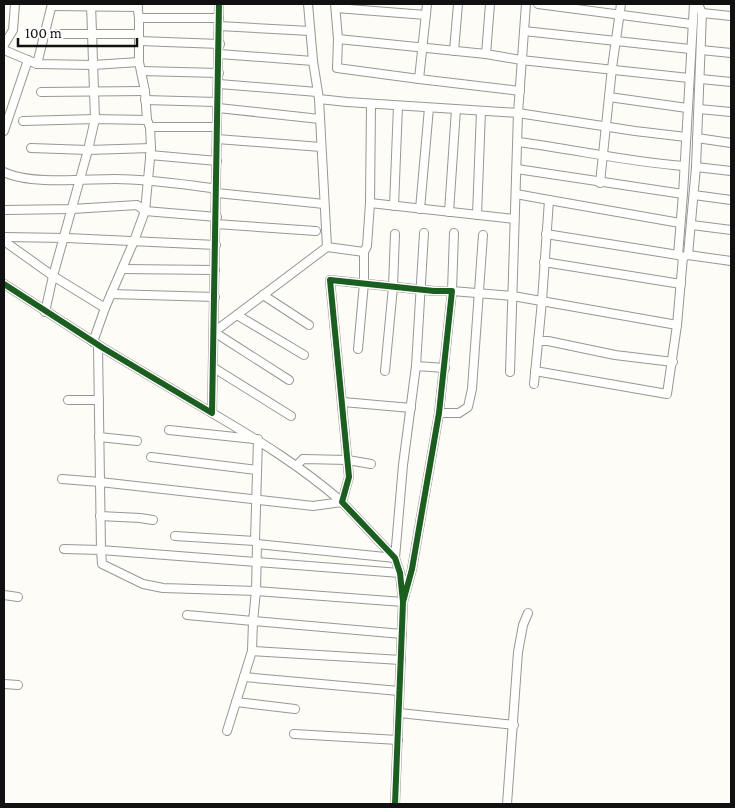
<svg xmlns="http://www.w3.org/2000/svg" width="735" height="808" font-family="'Crimson Pro',serif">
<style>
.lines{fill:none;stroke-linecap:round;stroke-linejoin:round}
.street-casing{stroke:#979795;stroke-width:10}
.street{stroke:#fffffe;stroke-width:8}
.cycleway-casing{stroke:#fff;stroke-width:9}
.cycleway{stroke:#1b5e20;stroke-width:6}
</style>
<rect width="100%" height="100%" fill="#fdfcf7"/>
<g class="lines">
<g class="street-casing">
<g id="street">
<path d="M308,4L313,61L319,99L347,102L518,113L635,131L686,137"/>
<path d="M335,4L338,39L337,68L419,79"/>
<path d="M427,4L419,79L520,91"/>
<path d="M538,4L691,24"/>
<path d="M52,6L138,7"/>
<path d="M336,8L426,15"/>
<path d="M702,13L731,16"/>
<path d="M139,18H219"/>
<path d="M219,26L310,31"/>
<path d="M524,31L690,49"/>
<path d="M44,34H139"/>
<path d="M338,39L486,54L521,60L689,78"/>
<path d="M139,41L220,44"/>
<path d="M4,45L13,30L15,4"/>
<path d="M4,50L37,64L93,65L139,62"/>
<path d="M701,50L731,53"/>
<path d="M454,51L458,4"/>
<path d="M219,54L313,61"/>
<path d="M486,54L490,4"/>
<path d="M37,64L52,4"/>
<path d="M141,71L219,73"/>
<path d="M701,79L731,82"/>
<path d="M219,84L317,92"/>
<path d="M41,92L145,91"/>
<path d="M609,97L687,108"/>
<path d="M319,99L327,247"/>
<path d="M145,100L217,102"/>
<path d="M218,108L320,119"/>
<path d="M699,109L731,112"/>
<path d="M23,121L95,119L147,120"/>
<path d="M150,127H216"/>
<path d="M4,131L28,60"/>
<path d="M697,138L731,143"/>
<path d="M217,139L321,147"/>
<path d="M518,142C574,149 628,162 684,166"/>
<path d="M31,148L88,150L151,148"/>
<path d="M150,155L217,161"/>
<path d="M696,167L731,171"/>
<path d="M517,169L683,194"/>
<path d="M4,172C30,185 85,179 115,179C148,179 180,184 212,188L217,193L324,204"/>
<path d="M600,183L612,68L621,4"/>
<path d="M516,194L549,200L542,301L534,384"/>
<path d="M694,195L731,200"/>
<path d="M549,200L680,223"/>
<path d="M370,203L514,219"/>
<path d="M394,206L398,106"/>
<path d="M420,209L429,108"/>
<path d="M4,210L72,209L137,205L145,211L217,217"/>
<path d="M449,212L456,109"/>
<path d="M477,215L481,111"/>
<path d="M216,224L316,231"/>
<path d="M692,225L731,230"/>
<path d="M454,233L452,291L513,296L677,325"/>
<path d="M546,234L678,255L683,257L688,255L731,261"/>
<path d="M4,237L67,238L216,245"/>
<path d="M4,241L53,276L105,308"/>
<path d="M678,255L683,194L694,4"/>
<path d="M688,255L696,167L702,13L698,4"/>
<path d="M544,262L681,284"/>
<path d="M122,269L215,270"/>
<path d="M4,284L103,348L212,413L219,4"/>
<path d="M111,294L215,297"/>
<path d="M263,295L309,325"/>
<path d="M45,312L53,276L88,150L95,119L91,4"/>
<path d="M237,315L304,355"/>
<path d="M538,341H548L615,355L673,362"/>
<path d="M93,342L105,308L134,241L145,211L151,148L150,127L147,120L145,91L139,62V18L137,4"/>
<path d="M98,346L101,550L400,573"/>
<path d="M358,349L364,283V252L367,246L370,203L371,104"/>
<path d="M416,366L424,233"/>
<path d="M214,368L291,416"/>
<path d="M385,371L393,287L395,234"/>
<path d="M535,371L667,394L677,325L683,257"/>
<path d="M510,372L518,113L526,4"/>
<path d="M289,380L214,332L327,247L364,252"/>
<path d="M68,400H99"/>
<path d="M343,402L411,408"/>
<path d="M439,413H459L468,407L472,389L483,235"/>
<path d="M169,430L254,439"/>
<path d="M99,437L137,441"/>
<path d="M151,457L257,470"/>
<path d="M297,465L303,459L348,460L371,464"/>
<path d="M62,479L100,482L313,506L342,502C302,467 258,440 212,413"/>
<path d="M100,516L140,518L153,520"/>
<path d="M175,536L255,541"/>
<path d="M257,544L395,558L403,465L416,366L445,368"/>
<path d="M64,549L101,550L102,564L143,584L163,588L256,591L403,602"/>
<path d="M4,595L18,597"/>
<path d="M187,615L253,621L256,591L257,544L255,541L258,439"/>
<path d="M252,651L401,660"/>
<path d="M244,677L399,691"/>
<path d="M4,684L18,685"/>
<path d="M236,702L295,709"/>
<path d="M399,713L514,725"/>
<path d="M227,731L252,651L253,621L402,634"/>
<path d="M294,734L398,740"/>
<path d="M395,804L403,602L400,573L395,558L342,502L349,477L330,280L434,291H452L439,413L412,569L403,602"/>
<path d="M507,804L518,652L523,625L528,613"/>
</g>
</g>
<use href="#street" class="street"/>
<g class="cycleway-casing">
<g id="cycleway">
<path d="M4,284L103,348L212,413L219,4"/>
<path d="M395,804L403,602L400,573L395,558L342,502L349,477L330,280L434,291H452L439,413L412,569L403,602"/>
</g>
</g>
<use href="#cycleway" class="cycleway"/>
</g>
<rect width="735" height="808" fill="none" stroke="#111111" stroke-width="10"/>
<path d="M18 38v8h119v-8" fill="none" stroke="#111111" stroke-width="2.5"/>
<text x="25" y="38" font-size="15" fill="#111111" stroke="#ffffff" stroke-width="4" paint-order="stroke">100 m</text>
</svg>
